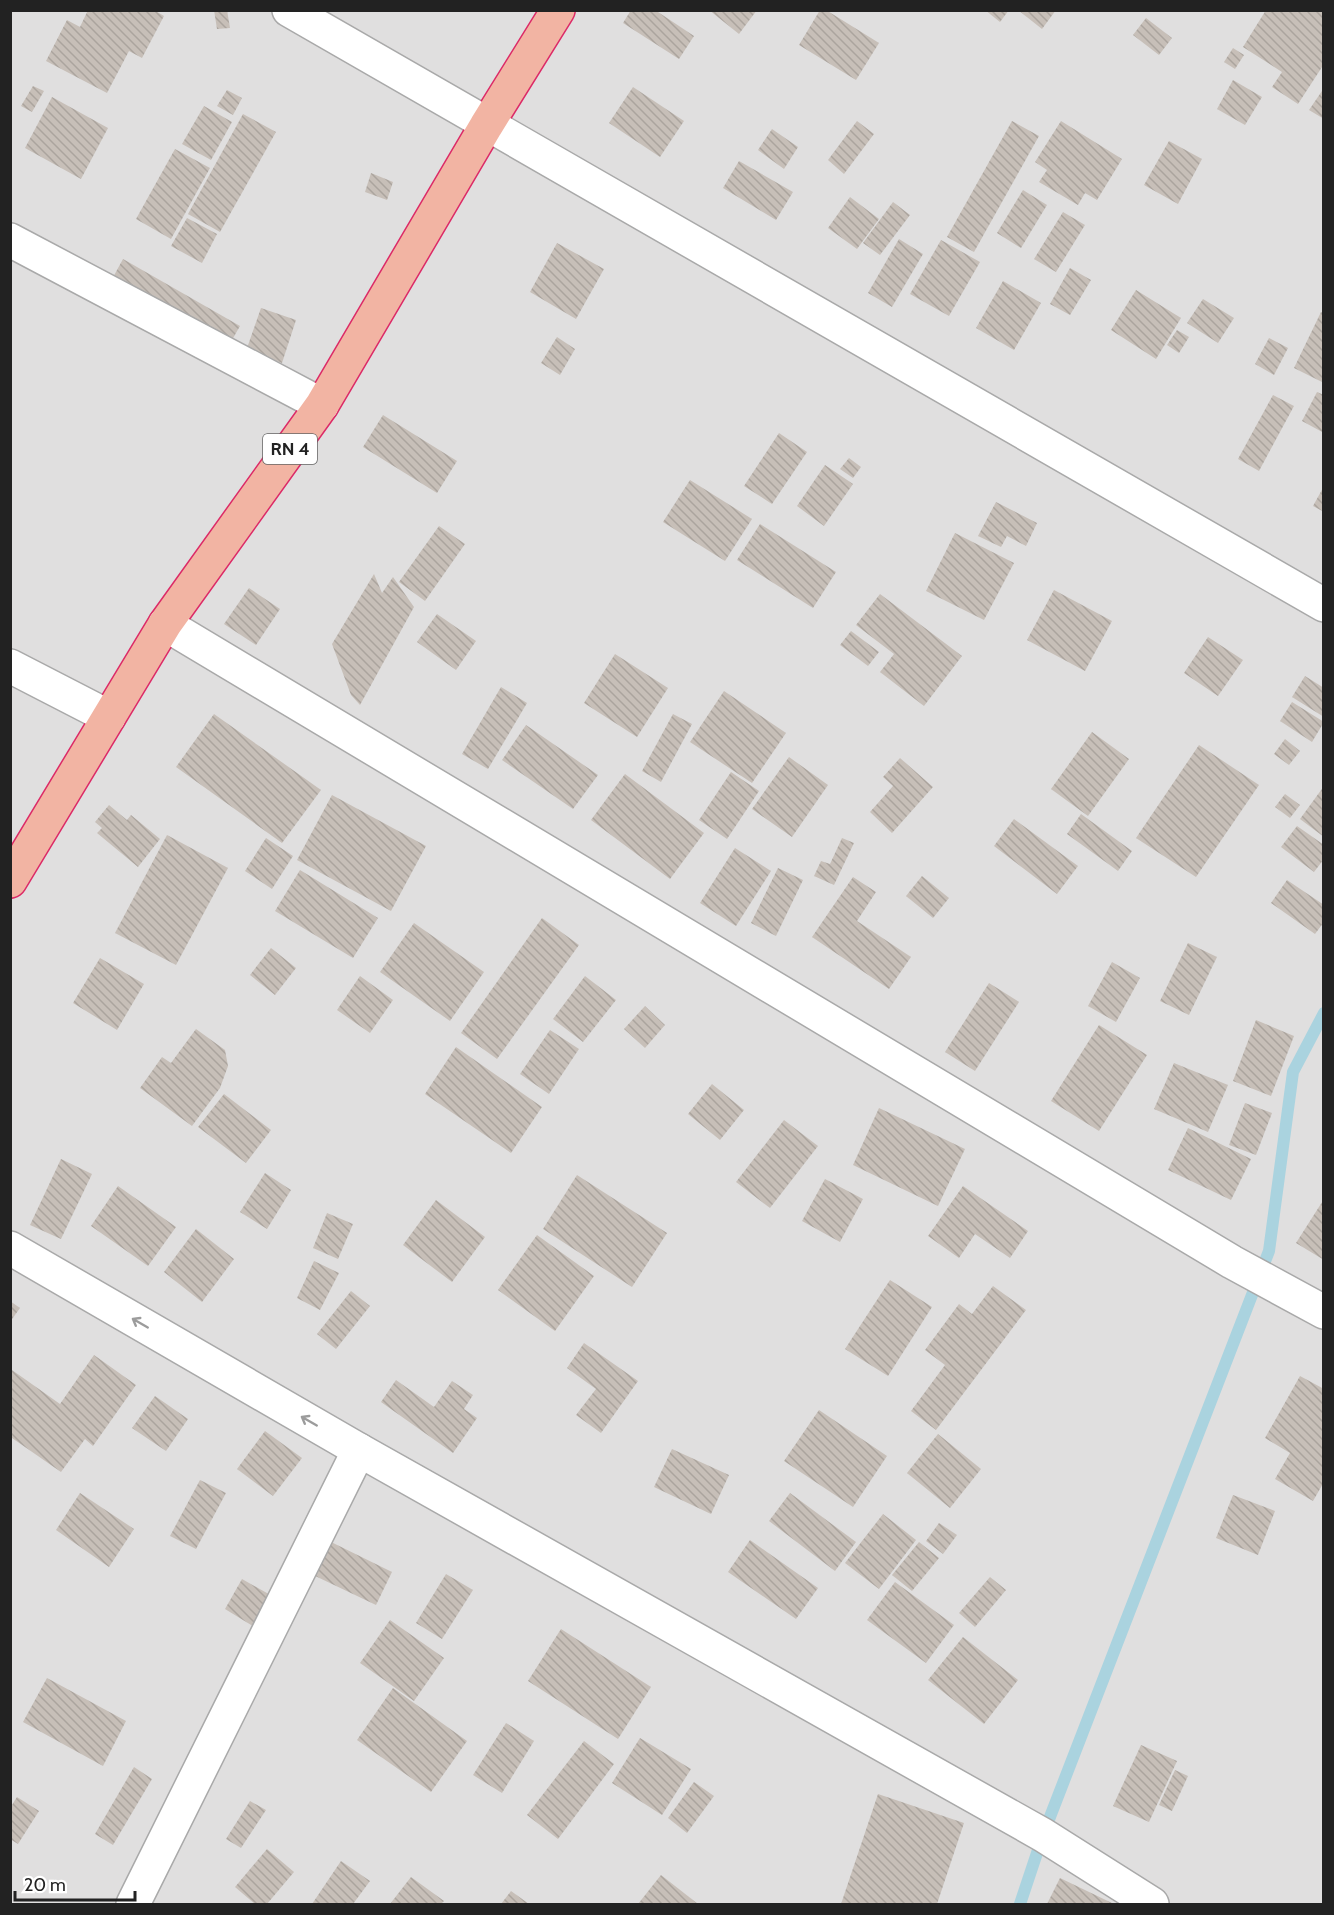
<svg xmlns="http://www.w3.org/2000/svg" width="1334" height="1915" font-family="Cabin,sans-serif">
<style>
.residential{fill:#e0dfdf}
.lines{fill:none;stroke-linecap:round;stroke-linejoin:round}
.stream{stroke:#aad3df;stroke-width:12}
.building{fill:url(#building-back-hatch)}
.minor-casing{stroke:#a9a9a9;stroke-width:36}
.trunk-casing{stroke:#dc2a67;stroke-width:36}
.minor{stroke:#fff;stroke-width:33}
.trunk{stroke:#f2b4a3;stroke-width:33}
.oneway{stroke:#9c9c9c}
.labels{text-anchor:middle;stroke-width:4.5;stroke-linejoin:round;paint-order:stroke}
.shield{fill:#fff;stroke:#646464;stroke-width:1.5}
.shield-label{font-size:18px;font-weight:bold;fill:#222}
</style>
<defs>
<pattern id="building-back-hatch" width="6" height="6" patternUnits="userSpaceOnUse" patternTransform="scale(1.5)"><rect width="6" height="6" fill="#c7bfb8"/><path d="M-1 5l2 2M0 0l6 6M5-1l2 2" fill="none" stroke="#aba49e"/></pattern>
</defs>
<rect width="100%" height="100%" fill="#f2efe9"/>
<rect class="residential" x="11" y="11" width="1312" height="1893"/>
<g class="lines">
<path class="stream" d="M1020,1904L1043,1835L1269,1251L1293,1072L1324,1013"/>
</g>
<g class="building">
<path d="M88,10H154L164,16L142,58L129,51L107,93L46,61L67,20L80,27Z"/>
<path d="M214,10H227L230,28L217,29Z"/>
<path d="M631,10H655L694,36L679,59L623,23Z"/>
<path d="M709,10H757L739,34Z"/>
<path d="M820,10H826L879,43L856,80L799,45Z"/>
<path d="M985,10H1009L1000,22Z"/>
<path d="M1018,10H1056L1042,29Z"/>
<path d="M1266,10H1324V64L1298,104L1272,87L1282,72L1243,47Z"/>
<path d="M1146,18L1172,38L1159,55L1133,35Z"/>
<path d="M1233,48L1244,55L1235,69L1224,62Z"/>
<path d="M1233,80L1262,97L1245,125L1217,109Z"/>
<path d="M33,86L44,91L32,112L21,106Z"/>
<path d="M633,87L684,121L660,157L609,123Z"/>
<path d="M1324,88V119L1309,110Z"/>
<path d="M227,90L242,98L233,115L217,106Z"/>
<path d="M52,97L108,128L81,179L25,148Z"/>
<path d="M204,106L232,122L211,160L182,144Z"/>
<path d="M243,114L276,132L220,232L188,214Z"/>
<path d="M857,121L874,134L844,174L828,160Z"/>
<path d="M1012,121L1039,136L974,252L947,237Z"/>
<path d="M1061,121L1122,159L1097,200L1085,193L1078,205L1039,182L1047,170L1035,162Z"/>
<path d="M772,129L798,147L784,169L758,150Z"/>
<path d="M1169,141L1202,159L1178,204L1144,185Z"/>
<path d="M175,149L210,168L171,239L136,219Z"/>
<path d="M739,161L793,192L776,220L723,188Z"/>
<path d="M371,173L393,182L387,200L365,192Z"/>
<path d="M1023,190L1047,205L1021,248L997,233Z"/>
<path d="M850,197L879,219L857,249L828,228Z"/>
<path d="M893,202L910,215L880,255L863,243Z"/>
<path d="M1063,212L1085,225L1056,272L1034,259Z"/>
<path d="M187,218L217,234L202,263L171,246Z"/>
<path d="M899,239L923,254L892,307L868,293Z"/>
<path d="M941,240L980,262L949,316L910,294Z"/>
<path d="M557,243L604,269L576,319L530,292Z"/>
<path d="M123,259L240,326L228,347L111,281Z"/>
<path d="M1070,268L1091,280L1070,315L1050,304Z"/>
<path d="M1003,281L1041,303L1014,350L976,328Z"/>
<path d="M1136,290L1181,318L1156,359L1111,330Z"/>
<path d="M1203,299L1234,318L1218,343L1187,323Z"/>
<path d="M261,308L296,320L282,363L246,351Z"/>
<path d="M1321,312L1324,313V383L1294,368Z"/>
<path d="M1177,330L1189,337L1179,353L1167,345Z"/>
<path d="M557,337L575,349L560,375L541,363Z"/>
<path d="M1269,338L1288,348L1274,375L1255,364Z"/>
<path d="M1317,392L1324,395V433L1302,421Z"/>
<path d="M1273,395L1294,406L1259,471L1238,459Z"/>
<path d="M383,415L457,461L437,493L363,447Z"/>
<path d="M779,433L807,452L772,504L744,486Z"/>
<path d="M849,458L861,467L853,478L840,469Z"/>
<path d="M825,465L853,484L824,526L797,506Z"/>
<path d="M690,480L752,519L725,561L663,522Z"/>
<path d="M1324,486V512L1313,506Z"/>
<path d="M996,502L1037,523L1026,546L1007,536L1001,547L978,536Z"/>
<path d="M760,524L836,572L813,608L737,560Z"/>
<path d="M439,526L465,544L425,601L399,582Z"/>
<path d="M955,533L1014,563L984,620L926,591Z"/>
<path d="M374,574L382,593L393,577L414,607L360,705L351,695L332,644Z"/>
<path d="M249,588L280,609L256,645L224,624Z"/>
<path d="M1054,590L1112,621L1085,671L1027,640Z"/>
<path d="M880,594L962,656L924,706L880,672L894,654L856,625Z"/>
<path d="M437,614L476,641L456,670L417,642Z"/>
<path d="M851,631L879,652L868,666L840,645Z"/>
<path d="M1208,637L1243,660L1218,696L1184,673Z"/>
<path d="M615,654L668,688L637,737L584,703Z"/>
<path d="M1305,676L1324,688V717L1292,697Z"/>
<path d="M501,687L527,703L488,769L462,754Z"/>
<path d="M724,691L786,733L752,783L690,742Z"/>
<path d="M1292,702L1324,722L1312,742L1280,721Z"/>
<path d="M214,714L321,790L282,843L176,767Z"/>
<path d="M673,714L692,724L661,782L642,771Z"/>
<path d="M526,725L598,775L573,809L502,760Z"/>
<path d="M1092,732L1129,759L1088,816L1051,789Z"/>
<path d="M1285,739L1300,751L1289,765L1274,754Z"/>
<path d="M1199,745L1259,785L1196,877L1136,838Z"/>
<path d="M789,757L828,785L792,837L752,809Z"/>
<path d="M900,758L933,787L892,833L870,812L893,786L883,777Z"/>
<path d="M731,772L759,791L727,839L699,820Z"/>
<path d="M625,774L704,833L670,879L591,820Z"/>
<path d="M1324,786V837L1300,819Z"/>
<path d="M1285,794L1300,805L1290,818L1275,807Z"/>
<path d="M332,795L426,846L391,911L297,860Z"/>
<path d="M109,805L127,820L131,815L160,839L138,867L97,833L102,828L95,822Z"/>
<path d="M1081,814L1132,851L1118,871L1067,834Z"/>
<path d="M1014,819L1078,866L1057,894L994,846Z"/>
<path d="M1297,826L1324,845V859L1314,872L1281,847Z"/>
<path d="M167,835L228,868L176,965L115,933Z"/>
<path d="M266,838L293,856L272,889L245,871Z"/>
<path d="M842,838L854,843L834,885L814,876L821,861L830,864Z"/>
<path d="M735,848L771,871L736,926L700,903Z"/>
<path d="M778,868L803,880L776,936L751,923Z"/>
<path d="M300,870L378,918L353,958L275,911Z"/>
<path d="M922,876L949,898L933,918L906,896Z"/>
<path d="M853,877L876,892L857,921L911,957L889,989L812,937Z"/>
<path d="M1287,880L1324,905V922L1315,934L1271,903Z"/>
<path d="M542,918L579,945L497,1059L461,1033Z"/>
<path d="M414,923L484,972L450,1021L380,972Z"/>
<path d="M1188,943L1217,957L1189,1015L1160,1001Z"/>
<path d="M271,948L296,968L275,995L250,975Z"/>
<path d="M100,958L144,984L117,1030L73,1003Z"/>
<path d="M1112,962L1140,978L1116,1022L1088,1006Z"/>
<path d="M360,976L393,1000L370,1033L337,1010Z"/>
<path d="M585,976L616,1000L583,1042L553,1019Z"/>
<path d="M989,983L1019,1002L975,1071L945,1052Z"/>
<path d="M645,1006L665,1025L645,1048L624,1029Z"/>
<path d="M1256,1020L1294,1036L1271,1096L1233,1081Z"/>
<path d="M1099,1025L1147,1055L1099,1131L1051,1101Z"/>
<path d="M196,1029L225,1050L228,1066L220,1088L192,1126L140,1088L162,1057L171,1063Z"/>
<path d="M550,1030L579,1049L549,1094L520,1074Z"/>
<path d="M456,1047L542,1107L511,1153L425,1094Z"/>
<path d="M1174,1063L1228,1085L1208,1132L1154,1109Z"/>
<path d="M712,1084L744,1110L720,1140L688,1114Z"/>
<path d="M224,1094L271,1130L246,1163L198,1127Z"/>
<path d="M1245,1103L1272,1113L1256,1155L1229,1145Z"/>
<path d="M879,1108L965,1149L938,1206L853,1165Z"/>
<path d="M784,1120L818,1146L770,1208L736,1182Z"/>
<path d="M1188,1128L1251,1159L1231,1200L1168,1170Z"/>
<path d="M61,1159L92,1174L61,1239L30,1225Z"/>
<path d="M265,1173L291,1190L267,1229L240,1212Z"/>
<path d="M577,1175L667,1233L632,1287L543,1229Z"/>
<path d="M825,1179L863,1199L840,1242L802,1221Z"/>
<path d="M118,1186L176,1227L148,1266L91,1226Z"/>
<path d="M963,1186L1028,1231L1010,1258L975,1234L959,1258L928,1236Z"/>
<path d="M1324,1199V1260L1296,1243Z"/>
<path d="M436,1200L485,1237L452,1282L403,1245Z"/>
<path d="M327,1213L353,1224L338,1259L313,1248Z"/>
<path d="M196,1229L234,1259L202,1302L164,1272Z"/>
<path d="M537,1235L594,1276L555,1331L498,1290Z"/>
<path d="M314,1261L339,1273L320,1310L297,1298Z"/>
<path d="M890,1280L932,1307L888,1376L845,1349Z"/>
<path d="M993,1286L1026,1310L936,1430L911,1411L945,1365L925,1350L959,1304L972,1314Z"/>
<path d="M351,1291L370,1306L336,1349L317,1334Z"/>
<path d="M10,1301L20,1308L10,1322Z"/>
<path d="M584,1343L638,1381L601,1433L576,1415L596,1389L567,1368Z"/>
<path d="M94,1355L136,1385L93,1446L85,1439L61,1472L12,1438L10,1440V1372L12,1370L60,1404Z"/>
<path d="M1300,1376L1324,1389V1482L1313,1501L1275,1479L1290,1453L1265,1438Z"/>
<path d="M396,1380L434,1407L452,1381L473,1395L464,1409L477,1418L453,1453L381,1402Z"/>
<path d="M155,1396L188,1419L166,1451L132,1428Z"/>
<path d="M819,1410L887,1456L853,1507L784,1461Z"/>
<path d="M265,1431L302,1458L273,1496L237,1469Z"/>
<path d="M938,1434L981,1469L950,1508L907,1473Z"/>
<path d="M672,1449L729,1475L711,1514L654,1487Z"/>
<path d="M200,1480L226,1493L196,1549L170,1536Z"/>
<path d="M80,1493L134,1529L109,1567L56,1530Z"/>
<path d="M790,1493L856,1542L835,1571L769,1521Z"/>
<path d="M1233,1495L1275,1511L1258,1555L1216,1538Z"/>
<path d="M883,1514L916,1540L879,1589L845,1563Z"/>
<path d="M939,1523L957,1535L943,1554L926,1541Z"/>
<path d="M327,1540L392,1572L376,1605L311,1574Z"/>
<path d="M750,1540L818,1588L796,1619L728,1572Z"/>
<path d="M919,1542L939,1558L912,1591L892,1575Z"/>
<path d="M446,1574L473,1590L442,1639L416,1623Z"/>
<path d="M990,1577L1006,1590L975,1627L959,1613Z"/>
<path d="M242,1579L274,1597L256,1628L225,1609Z"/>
<path d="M895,1582L954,1625L926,1663L867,1620Z"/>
<path d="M390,1620L444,1658L414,1701L360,1663Z"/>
<path d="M561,1629L651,1687L618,1739L528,1681Z"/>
<path d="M963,1637L1018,1680L984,1724L928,1680Z"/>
<path d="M47,1678L126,1721L103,1766L23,1722Z"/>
<path d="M393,1688L467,1741L431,1792L357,1740Z"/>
<path d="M506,1723L534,1741L502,1793L473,1775Z"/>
<path d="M640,1738L691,1769L662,1815L612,1783Z"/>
<path d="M584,1741L614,1764L558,1839L527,1815Z"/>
<path d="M1141,1745L1177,1761L1149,1822L1113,1806Z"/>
<path d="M134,1767L152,1779L113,1845L95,1834Z"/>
<path d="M1175,1770L1188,1776L1172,1811L1159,1805Z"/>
<path d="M694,1782L714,1796L687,1833L668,1818Z"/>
<path d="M878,1794L964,1823L937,1904H841Z"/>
<path d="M17,1797L39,1811L18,1844L10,1839V1808Z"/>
<path d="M250,1801L266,1810L241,1848L226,1839Z"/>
<path d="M267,1849L294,1872L267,1904H255L235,1887Z"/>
<path d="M341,1861L370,1881L353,1904H312Z"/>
<path d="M661,1875L698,1904H638Z"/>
<path d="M411,1877L444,1901L441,1904H390Z"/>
<path d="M1060,1878L1114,1904H1047Z"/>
<path d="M511,1891L529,1904H501Z"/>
</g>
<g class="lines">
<g class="minor-casing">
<g id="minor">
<path d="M289,10L1324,605"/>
<path d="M10,240L322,405"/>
<path d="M165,624L1232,1262L1324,1312"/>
<path d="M10,666L109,717"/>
<path d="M10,1248L359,1450L1043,1835L1152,1904"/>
<path d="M133,1904L359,1450"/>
</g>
</g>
<g class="trunk-casing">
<path id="trunk" d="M10,881L165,624L322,405L486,126L558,10"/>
</g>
<use href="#minor" class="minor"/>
<use href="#trunk" class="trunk"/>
</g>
<defs><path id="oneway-shaft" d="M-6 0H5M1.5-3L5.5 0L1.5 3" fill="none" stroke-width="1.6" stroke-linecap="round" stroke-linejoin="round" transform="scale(1.5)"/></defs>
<g class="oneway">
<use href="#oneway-shaft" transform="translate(140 1323) rotate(-150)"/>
<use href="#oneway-shaft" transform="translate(309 1421) rotate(-150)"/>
</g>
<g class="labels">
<rect class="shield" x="263" y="434" width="54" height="30" rx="4.5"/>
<g class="shield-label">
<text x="290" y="455">RN 4</text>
</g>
</g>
<rect width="1334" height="1915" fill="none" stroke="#222222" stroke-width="24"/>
<path d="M15 1891v9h120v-9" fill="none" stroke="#222222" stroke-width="3"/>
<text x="24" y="1891" font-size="18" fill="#222222" stroke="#ffffff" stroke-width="4.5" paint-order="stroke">20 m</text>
</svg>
